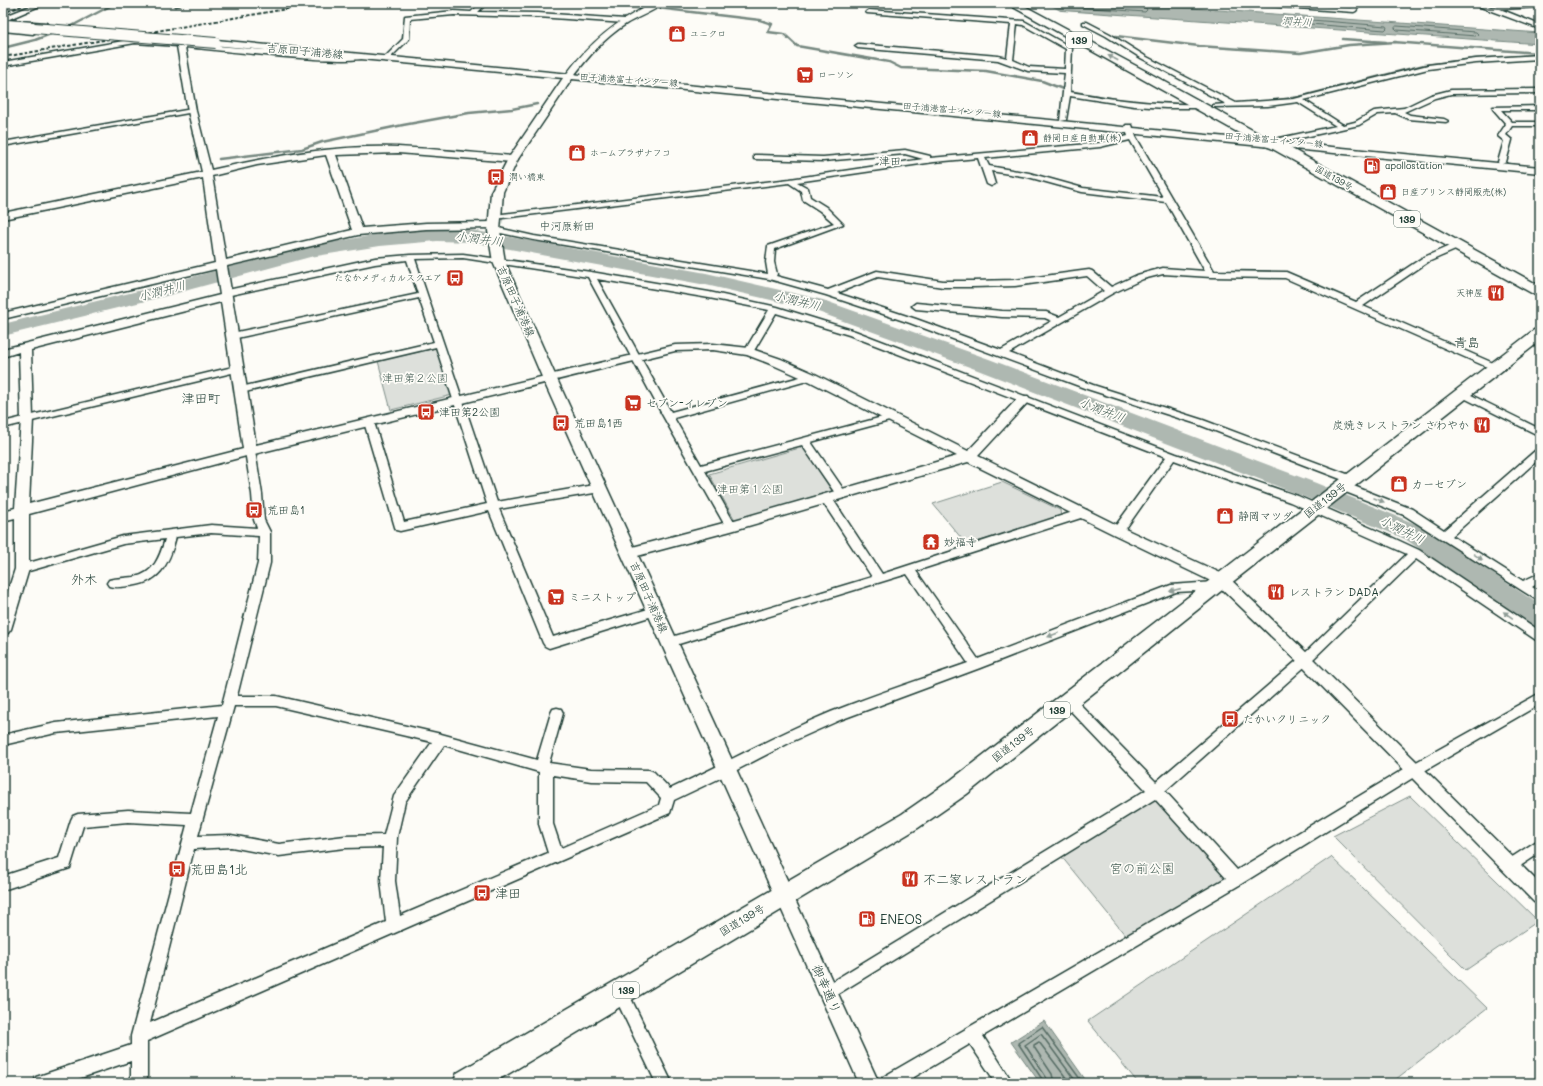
<svg xmlns="http://www.w3.org/2000/svg" width="1543" height="1086" font-family="Mali,'Klee One',sans-serif">
<style>
.green{fill:#dde0db;stroke:#7e8e88}
.water{fill:#aeb8b1;stroke:#75877f}
.pier{fill:#fdfcf7}
.lines{fill:none;stroke-linecap:round;stroke-linejoin:round}
.shore-far1{stroke:#586e66;stroke-width:1}
.shore{stroke:#586e66;stroke-width:1.5}
.stream{stroke:#75877f;stroke-width:2.5}
.river{fill:#aeb8b1;fill-rule:evenodd}
.minor-casing{stroke:#1f3d34;stroke-width:3}
.tertiary-casing{stroke:#1f3d34;stroke-width:3}
.secondary-casing{stroke:#1f3d34;stroke-width:3}
.trunk-casing{stroke:#1f3d34;stroke-width:3}
.minor{fill:#fdfcf7;fill-rule:evenodd}
.tertiary{fill:#fdfcf7;fill-rule:evenodd}
.secondary{fill:#fdfcf7;fill-rule:evenodd}
.trunk{fill:#fdfcf7;fill-rule:evenodd}
.rail{stroke:#1f3d34;stroke-width:2;stroke-dasharray:3.5 2;stroke-linecap:butt}
.secondary-bridge-casing{stroke:#1f3d34;stroke-width:12;stroke-linecap:butt}
.secondary-bridge{stroke:#fdfcf7;stroke-width:10}
.oneway{fill:#8e9c96}
.labels{text-anchor:middle;stroke-width:3.5;stroke-linejoin:round;paint-order:stroke}
.far-poi-label{font-size:9px;fill:#1f3d34;stroke:#fdfcf7;text-anchor:start}
.far-street-label{font-size:9px;fill:#1f3d34;stroke:#fdfcf7}
.far-water-label{font-size:10px;font-style:italic;fill:#435c53;stroke:#fdfcf7}
.shield{fill:#fdfcf7;stroke:#62766e;stroke-width:1}
.shield-label{font-size:10px;font-weight:bold;fill:#1f3d34}
.street-label{font-size:11px;fill:#1f3d34;stroke:#fdfcf7}
.far-quarter-label{font-size:11px;fill:#1f3d34;stroke:#fdfcf7}
.park-label{font-size:11px;fill:#455e55;stroke:#fdfcf7}
.poi-label{font-size:11px;fill:#1f3d34;stroke:#fdfcf7;text-anchor:start}
.water-label{font-size:12px;font-style:italic;fill:#435c53;stroke:#fdfcf7}
.quarter-label{font-size:13px;fill:#1f3d34;stroke:#fdfcf7}
.near-park-label{font-size:13px;fill:#455e55;stroke:#fdfcf7}
.near-poi-label{font-size:13px;fill:#1f3d34;stroke:#fdfcf7;text-anchor:start}
.near-street-label{font-size:13px;fill:#1f3d34;stroke:#fdfcf7}
</style>
<rect width="100%" height="100%" fill="#fdfcf7"/>
<filter id="ink" filterUnits="userSpaceOnUse"><feTurbulence type="fractalNoise" baseFrequency=".025" numOctaves="2"/><feDisplacementMap in="SourceGraphic" scale="8" xChannelSelector="R" yChannelSelector="G"/><feConvolveMatrix kernelMatrix="1 2 1 2 8 2 1 2 1" color-interpolation-filters="sRGB"/></filter>
<g filter="url(#ink)">
<g class="green">
<path d="M436,348L452,395L391,410L378,361Z"/>
<path d="M803,447L832,491L735,520L709,474Z"/>
<path d="M1002,482L1060,510L1061,517L967,545L933,504Z"/>
<path d="M1155,795L1228,876L1130,941L1061,856Z"/>
<path d="M1410,796L1538,921L1466,970L1333,836Z"/>
<path d="M1331,857L1487,1008L1391,1083H1138L1088,1021Z"/>
</g>
<g class="water">
<path d="M955,3H1120L1540,33V44Z"/>
<path d="M1044,1021L1087,1082L1085,1083H1040L1011,1042Z"/>
</g>
<path class="pier" d="M1001,3H1046L1062,12L1012,9Z"/>
<g class="lines">
<g class="shore-far1">
<path d="M1022,3L1145,12L1147,10L1143,3"/>
<path d="M1091,3L1136,6L1138,3"/>
<path d="M1286,18L1386,26L1387,28L1385,30L1286,22L1284,20Z"/>
<path d="M1397,26L1476,32L1478,34L1476,36L1397,30L1395,28Z"/>
</g>
<g class="shore">
<path d="M1043,1083L1042,1079L1018,1043L1042,1027L1083,1083"/>
<path d="M1048,1083L1046,1077L1025,1045L1041,1034L1077,1083"/>
<path d="M1054,1083L1052,1074L1034,1047V1045L1039,1042L1070,1083"/>
</g>
<g class="stream">
<path d="M596,3L613,7L643,8"/>
<path d="M657,8L760,20L772,24L768,32L784,34L797,46L889,62L901,68L986,71L1042,81L1068,91L1122,100"/>
<path d="M66,29L116,3"/>
<path d="M1116,36L1199,46L1300,53L1349,45L1396,42"/>
<path d="M1343,39L1386,42"/>
<path d="M1393,42L1538,53"/>
<path d="M3,48L35,40L56,32"/>
<path d="M1271,101L1299,97L1424,65L1474,59L1540,55"/>
<path d="M219,159L302,149L322,142L403,125L469,113L512,109L537,104"/>
</g>
<path class="river" d="M437,229L471,230L706,273L823,300L989,359L1316,483L1423,527L1540,605V628L1531,625L1405,539L1300,495L975,369L810,309L706,285L471,242L437,241L380,246L310,257L166,296L3,336V324L154,287L309,246L380,234Z"/>
<g class="minor-casing">
<g id="minor">
<path d="M38,3H46L7,20L46,23L49,25L48,26L33,34L3,31V27L32,30L39,26L3,23V17Z"/>
<path d="M174,3H180V5L175,6Z"/>
<path d="M481,3H487L478,12L538,13L625,19L628,21L625,23L538,17L454,15L410,19L409,39L389,59L384,58L403,39L405,16L454,11L471,12Z"/>
<path d="M1252,3H1280L1352,8L1355,3H1361L1356,11L1354,12L1255,5Z"/>
<path d="M1470,3H1479L1491,7L1540,3V7L1500,9L1540,25V29Z"/>
<path d="M869,10L1024,21L1072,48L1070,92C1114,100 1157,105 1201,104L1204,106L1201,108H1166L1134,106L1070,96L1066,120L1060,121L1065,73L1028,71L998,60L858,48L855,46L858,44L998,56L1007,58L1011,24L867,13L866,12ZM1017,24L1023,25L1066,49L1065,69L1029,67L1013,60Z"/>
<path d="M1083,22H1087L1110,34L1145,56L1236,103L1294,99L1428,65L1476,59L1540,55V59L1476,63L1428,69L1304,100L1343,125L1355,122L1374,111L1404,108L1431,95L1451,90L1540,89V93L1451,94L1435,98L1404,112L1410,115L1444,119L1448,121L1446,122L1408,119L1395,113L1378,114L1359,125L1278,143L1274,141L1275,139L1336,126L1298,102L1268,106L1213,107V105L1226,104L1141,58L1106,36L1083,24Z"/>
<path d="M1540,106V110H1501L1512,122H1540V126H1512L1506,135L1512,140L1506,162L1502,164H1499L1498,162L1504,141L1498,136L1506,124L1493,109V107Z"/>
<path d="M192,109L195,111L194,112L3,146V142Z"/>
<path d="M1126,125H1132L1136,137L1214,271L1286,272L1356,302L1422,258L1454,244H1460L1461,246L1460,248L1428,262L1363,306L1500,366L1502,368L1497,371L1494,370L1285,278L1211,277L1163,274L1143,279L1113,293L1009,353L1093,385L1203,420L1355,477L1356,479L1355,481L1351,483L1197,424L1087,389L910,323L826,295L769,279L534,240L491,231L490,229L494,227L534,236L768,274L766,262L768,246L834,223L820,211L803,200L801,191L789,183L494,219L490,217L494,215L790,179L923,159L905,154L823,161L754,159V155H757L823,157L905,150L930,156V158L1100,143L1128,136L1125,127ZM1130,140L1163,197L1083,188L1029,173L989,166L985,158L1100,147ZM978,158L987,184L991,186L995,184L991,171L1028,177L1082,192L1166,202L1205,271L1163,268L1137,275L1111,287L1092,271L1089,270L1015,280L973,281H943L877,271L828,290L776,276L777,274L774,262L775,249L843,224L826,207L810,197L808,188L797,182L934,162ZM1087,276L1104,291L1059,317L1046,312L1002,311L916,303L912,306L916,309L1002,317L1045,318L1052,321L1001,350L916,319L837,293L878,277L943,287H973L1015,286Z"/>
<path d="M463,254L591,272L709,292L777,307L855,331L1176,454L1298,496L1389,536L1419,550L1540,631V642L1536,640L1416,559L1309,663L1165,791L1237,870L1409,766L1540,693V704L1419,774L1241,884L983,1036L1013,1083H996L970,1044L904,1083H881L883,1077L1226,878L1155,799L833,997L828,1000L823,997L820,992L823,987L1146,790L1065,705L1063,701L1065,697L1069,696L1073,697L1156,782L1301,657L1407,554L1290,502L1174,460L1122,534H1114L1113,531L1114,528L1166,457L849,335L776,313L752,354H746L744,352L769,310L709,298L597,279L671,412L811,374L816,377L814,379L674,418L701,465L890,415L895,418L893,420L811,442L846,493L845,496H837L802,445L705,471L736,526L735,529H727L663,416L588,277L463,258L415,259L497,502L600,484L604,485L605,488L604,491L600,492L499,509L553,637L655,607L659,608L661,611L659,614L549,648L545,646L543,643L489,511L400,531L396,530L395,527L364,422L369,419L374,422L404,522L487,504L436,347L241,393L236,390L241,387L434,342L419,298L232,339L227,336L232,333L418,294L407,260L375,264L226,296L223,295L222,293L223,291L375,258L410,255Z"/>
<path d="M237,366L240,367L242,369L240,371L3,428V422Z"/>
<path d="M1463,391L1540,429V436L1460,396L1458,394Z"/>
<path d="M250,448L255,451L262,494L264,520L270,532V563L237,696H276L441,734L537,760L551,713L553,709L557,708L561,709L563,713L549,763L591,769L649,770L654,772L670,789C724,764 776,735 831,712C876,694 922,679 968,663L907,574L669,647L665,645L663,642L665,639L872,577L822,501L821,498L822,495H830L882,574L1079,510H1087L1088,513L1087,516L916,571L978,659L1171,585L1214,582L1218,583L1220,586L1218,589L1214,590L1176,592L980,668L840,720L791,742L731,773L674,800L670,813L147,1041V1083H131V1061L66,1083H34L36,1077L42,1075L131,1045V1036L187,825L128,822L83,826L70,868L3,890V876L59,858L71,820L73,816L78,814L128,810L191,813L218,716L56,733L3,745V735L56,723L222,705L258,563L259,536L211,533L176,537C169,565 159,584 128,586C122,587 115,588 109,586L107,583L109,580C117,578 126,578 134,577C154,574 160,556 165,539L123,544L22,573L18,572L16,569L18,566L123,536L211,525L257,528L254,520L252,494L245,451ZM234,706H276L432,742L394,796L384,835L345,836L279,844L231,835L198,836ZM444,745L539,772V824L548,853L400,916L395,881L397,837L405,802ZM553,775L591,781L646,782L661,798L659,805L561,848L553,824ZM231,847L279,856L345,848L383,847L381,881L386,922L150,1023L194,849Z"/>
<path d="M1540,449V458L1452,536L1523,581L1540,573V582L1532,587L1540,592V602L1404,515L1338,489L1337,486L1338,483H1346L1412,509L1444,530L1536,450Z"/>
<path d="M1540,839V853L1511,872L1506,871L1504,866L1506,861Z"/>
<path d="M621,985L626,988L672,1083H656L613,993L616,988Z"/>
</g>
</g>
<g class="tertiary-casing">
<g id="tertiary">
<path d="M654,3H664C655,11 637,17 626,24C604,38 588,57 572,78H566L565,76C589,43 617,20 654,3Z"/>
<path d="M135,39L335,56L363,55L367,57C356,67 210,49 185,47L196,111L211,170C272,156 334,145 398,147C436,149 475,153 513,156L518,159L513,162L398,153L336,155L362,228L426,223L494,222L499,225L494,228L426,229L358,235L227,266L256,445L675,345L713,344L749,348L781,359L815,374L968,451L1020,396H1028L1030,399L1028,402L978,456L1123,528L1227,576L1310,656L1540,884V905L1534,902L1300,664L1217,584L1113,534L968,462L731,531L630,558L625,557L623,553L625,549L731,521L957,456L807,380L773,365L747,355L713,350L675,351L250,455L29,514V569L11,629L8,633L3,635V606L15,569V518L3,521V511L15,508L21,419L19,352L3,357V349L220,295L216,269L3,319V313L215,263L203,178L3,219V213L202,172L188,111L177,46L135,43L3,66V62ZM326,155L352,230L226,260L212,176L257,165ZM221,302L243,449L29,504L33,419L31,350Z"/>
<path d="M784,886L790,889L879,1083H859L775,895L778,889Z"/>
</g>
</g>
<g class="secondary-casing">
<g id="secondary">
<path d="M3,22L34,25L38,28L34,31L3,28Z"/>
<path d="M216,40L1540,167V173L572,79L518,159L503,192L500,231L505,262L556,377L794,895L791,902L784,905L777,902L542,377L493,262L488,231L491,192L508,159L563,78L213,45L211,43L213,41Z"/>
</g>
</g>
<g class="trunk-casing">
<g id="trunk">
<path d="M1006,3H1019L1151,74L1263,136L1279,142L1540,286V296L1535,295L1271,148L1255,142Z"/>
<path d="M1540,328V341L1221,591L967,794L918,828L493,1083H453L457,1073L902,814L951,780L1534,330Z"/>
</g>
</g>
<use href="#minor" class="minor"/>
<use href="#tertiary" class="tertiary"/>
<use href="#secondary" class="secondary"/>
<use href="#trunk" class="trunk"/>
<g class="rail">
<path d="M3,13L29,3"/>
<path d="M3,57L322,3"/>
</g>
<g class="secondary-bridge-casing">
<path id="secondary-bridge" d="M34,28L216,43"/>
</g>
<use href="#secondary-bridge" class="secondary-bridge"/>
</g>
<defs><path id="oneway-solid" d="M-6-.8H1V-3.2L6.5 0L1 3.2V.8H-6Z"/></defs>
<g class="oneway">
<use href="#oneway-solid" transform="translate(1113 58) rotate(-152)"/>
<use href="#oneway-solid" transform="translate(1379 500) rotate(22)"/>
<use href="#oneway-solid" transform="translate(1478 557) rotate(34)"/>
<use href="#oneway-solid" transform="translate(1175 590) rotate(167)"/>
<use href="#oneway-solid" transform="translate(1508 615) rotate(-145)"/>
<use href="#oneway-solid" transform="translate(1053 635) rotate(159)"/>
</g>
</g>
<defs>
<g id="shop-square" transform="scale(0.9)"><rect x="-9" y="-9" width="18" height="18" rx="4" fill="#c8321e" stroke="#fdfcf7"/><path d="M-5-2.5h2.3a2.7 3.5 0 0 1 5.4 0H5L5.5 6h-11ZM-1.5-2.5h3a1.5 2.3 0 0 0-3 0Z" fill="#fff"/></g>
<g id="supermarket-square" transform="scale(0.9)"><rect x="-9" y="-9" width="18" height="18" rx="4" fill="#c8321e" stroke="#fdfcf7"/><path d="M-6-5.5h2.5l.6 2H6L4.5 2H-2.5L-4.4-4H-6ZM-1.5 3.2a1.3 1.3 0 1 0 .1 0ZM3 3.2a1.3 1.3 0 1 0 .1 0Z" fill="#fff"/></g>
<g id="fuel-square" transform="scale(0.9)"><rect x="-9" y="-9" width="18" height="18" rx="4" fill="#c8321e" stroke="#fdfcf7"/><path d="M-5.5-6h7V0h2V4h1.3V-2.5L3-4.5l.8-.8L6-3V5H2.5V1h-1V6h-7ZM-4.2-4.7v3.2H.2V-4.7Z" fill="#fff"/></g>
<g id="bus-square" transform="scale(0.9)"><rect x="-9" y="-9" width="18" height="18" rx="4" fill="#c8321e" stroke="#fdfcf7"/><path d="M-5-6H5V4H4V6H2V4H-2V6H-4V4H-5ZM-3.5-4V0h7V-4ZM-3.5 1.2v1.5H-2V1.2ZM2 1.2v1.5H3.5V1.2Z" fill="#fff"/></g>
<g id="restaurant-square" transform="scale(0.9)"><rect x="-9" y="-9" width="18" height="18" rx="4" fill="#c8321e" stroke="#fdfcf7"/><path d="M-5-6h1v4h1v-4h1v4h1v-4h1v5L-1.5 .5V6h-2V.5L-5-1ZM5-6V6H3V1.5H1.5Q1.5-4 5-6Z" fill="#fff"/></g>
<g id="temple-square" transform="scale(0.9)"><rect x="-9" y="-9" width="18" height="18" rx="4" fill="#c8321e" stroke="#fdfcf7"/><path d="M0-6L5-2H3V0L6.5 2.5H4V6H1.5V3h-3V6H-4V2.5H-6.5L-3 0V-2H-5Z" fill="#fff"/></g>
</defs>
<g fill-rule="evenodd">
<use href="#shop-square" x="677" y="34"/>
<use href="#supermarket-square" x="805" y="75"/>
<use href="#shop-square" x="1030" y="138"/>
<use href="#shop-square" x="577" y="153"/>
<use href="#fuel-square" x="1372" y="166"/>
<use href="#bus-square" x="496" y="177"/>
<use href="#shop-square" x="1388" y="192"/>
<use href="#bus-square" x="455" y="278"/>
<use href="#restaurant-square" x="1496" y="293"/>
<use href="#supermarket-square" x="633" y="403"/>
<use href="#bus-square" x="426" y="412"/>
<use href="#bus-square" x="561" y="423"/>
<use href="#restaurant-square" x="1482" y="425"/>
<use href="#shop-square" x="1399" y="484"/>
<use href="#bus-square" x="254" y="510"/>
<use href="#shop-square" x="1225" y="516"/>
<use href="#temple-square" x="931" y="542"/>
<use href="#restaurant-square" x="1276" y="592"/>
<use href="#supermarket-square" x="556" y="597"/>
<use href="#bus-square" x="1230" y="719"/>
<use href="#bus-square" x="177" y="869"/>
<use href="#restaurant-square" x="910" y="879"/>
<use href="#bus-square" x="482" y="893"/>
<use href="#fuel-square" x="867" y="919"/>
</g>
<g class="labels">
<g class="far-poi-label">
<text x="690" y="37">ユニクロ</text>
<text x="818" y="78">ローソン</text>
<text x="1043" y="141">静岡日産自動車(株)</text>
<text x="590" y="156">ホームプラザナフコ</text>
<text x="1385" y="169">apollostation</text>
<text x="509" y="180">潤い橋東</text>
<text x="1401" y="195">日産プリンス静岡販売(株)</text>
<text x="442" y="281" text-anchor="end">たなかメディカルスクエア</text>
<text x="1483" y="296" text-anchor="end">天神屋</text>
</g>
<g class="far-street-label">
<text transform="translate(629 80) rotate(4)" y="3">田子浦港富士インター線</text>
<text transform="translate(952 110) rotate(5)" y="3">田子浦港富士インター線</text>
<text transform="translate(1274 140) rotate(5)" y="3">田子浦港富士インター線</text>
<text transform="translate(1334 178) rotate(29)" y="3">国道139号</text>
</g>
<g class="far-water-label">
<text transform="translate(1297 21) rotate(4)" y="4">潤井川</text>
</g>
<g class="shield">
<rect x="1066" y="32" width="26" height="16" rx="3"/>
<rect x="1394" y="211" width="26" height="16" rx="3"/>
<rect x="1044" y="702" width="26" height="16" rx="3"/>
<rect x="613" y="982" width="26" height="16" rx="3"/>
</g>
<g class="shield-label">
<text x="1079" y="44">139</text>
<text x="1407" y="223">139</text>
<text x="1057" y="714">139</text>
<text x="626" y="994">139</text>
</g>
<g class="street-label">
<text transform="translate(305 51) rotate(5)" y="4">吉原田子浦港線</text>
<text transform="translate(516 301) rotate(66)" y="4">吉原田子浦港線</text>
<text transform="translate(1325 500) rotate(-38)" y="4">国道139号</text>
<text transform="translate(649 597) rotate(66)" y="4">吉原田子浦港線</text>
<text transform="translate(1013 744) rotate(-38)" y="4">国道139号</text>
<text transform="translate(742 920) rotate(-31)" y="4">国道139号</text>
</g>
<g class="far-quarter-label">
<text x="890" y="165">津田</text>
<text x="567" y="230">中河原新田</text>
</g>
<g class="park-label">
<text x="415" y="382">津田第２公園</text>
<text x="750" y="493">津田第１公園</text>
</g>
<g class="poi-label">
<text x="646" y="407">セブン-イレブン</text>
<text x="439" y="416">津田第2公園</text>
<text x="574" y="427">荒田島1西</text>
<text x="1469" y="429" text-anchor="end">炭焼きレストラン さわやか</text>
<text x="1412" y="488">カーセブン</text>
<text x="267" y="514">荒田島1</text>
<text x="1238" y="520">静岡マツダ</text>
<text x="944" y="546">妙福寺</text>
<text x="1289" y="596">レストラン DADA</text>
<text x="569" y="601">ミニストップ</text>
<text x="1243" y="723">たかいクリニック</text>
</g>
<g class="water-label">
<text transform="translate(479 239) rotate(7)" y="4">小潤井川</text>
<text transform="translate(162 291) rotate(-15)" y="4">小潤井川</text>
<text transform="translate(797 301) rotate(14)" y="4">小潤井川</text>
<text transform="translate(1102 410) rotate(21)" y="4">小潤井川</text>
<text transform="translate(1402 530) rotate(26)" y="4">小潤井川</text>
</g>
<g class="quarter-label">
<text x="1467" y="347">青島</text>
<text x="201" y="403">津田町</text>
<text x="84" y="584">外木</text>
</g>
<g class="near-park-label">
<text x="1142" y="873">宮の前公園</text>
</g>
<g class="near-poi-label">
<text x="190" y="874">荒田島1北</text>
<text x="923" y="884">不二家レストラン</text>
<text x="495" y="898">津田</text>
<text x="880" y="924">ENEOS</text>
</g>
<g class="near-street-label">
<text transform="translate(827 989) rotate(66)" y="5">御幸通り</text>
</g>
</g>
<rect width="1543" height="1086" fill="none" stroke="#fdfcf7" stroke-width="16"/>
<rect x="8" y="8" width="1527" height="1070" fill="none" stroke="#1f3d34" stroke-width="1.5" filter="url(#ink)"/>
</svg>
